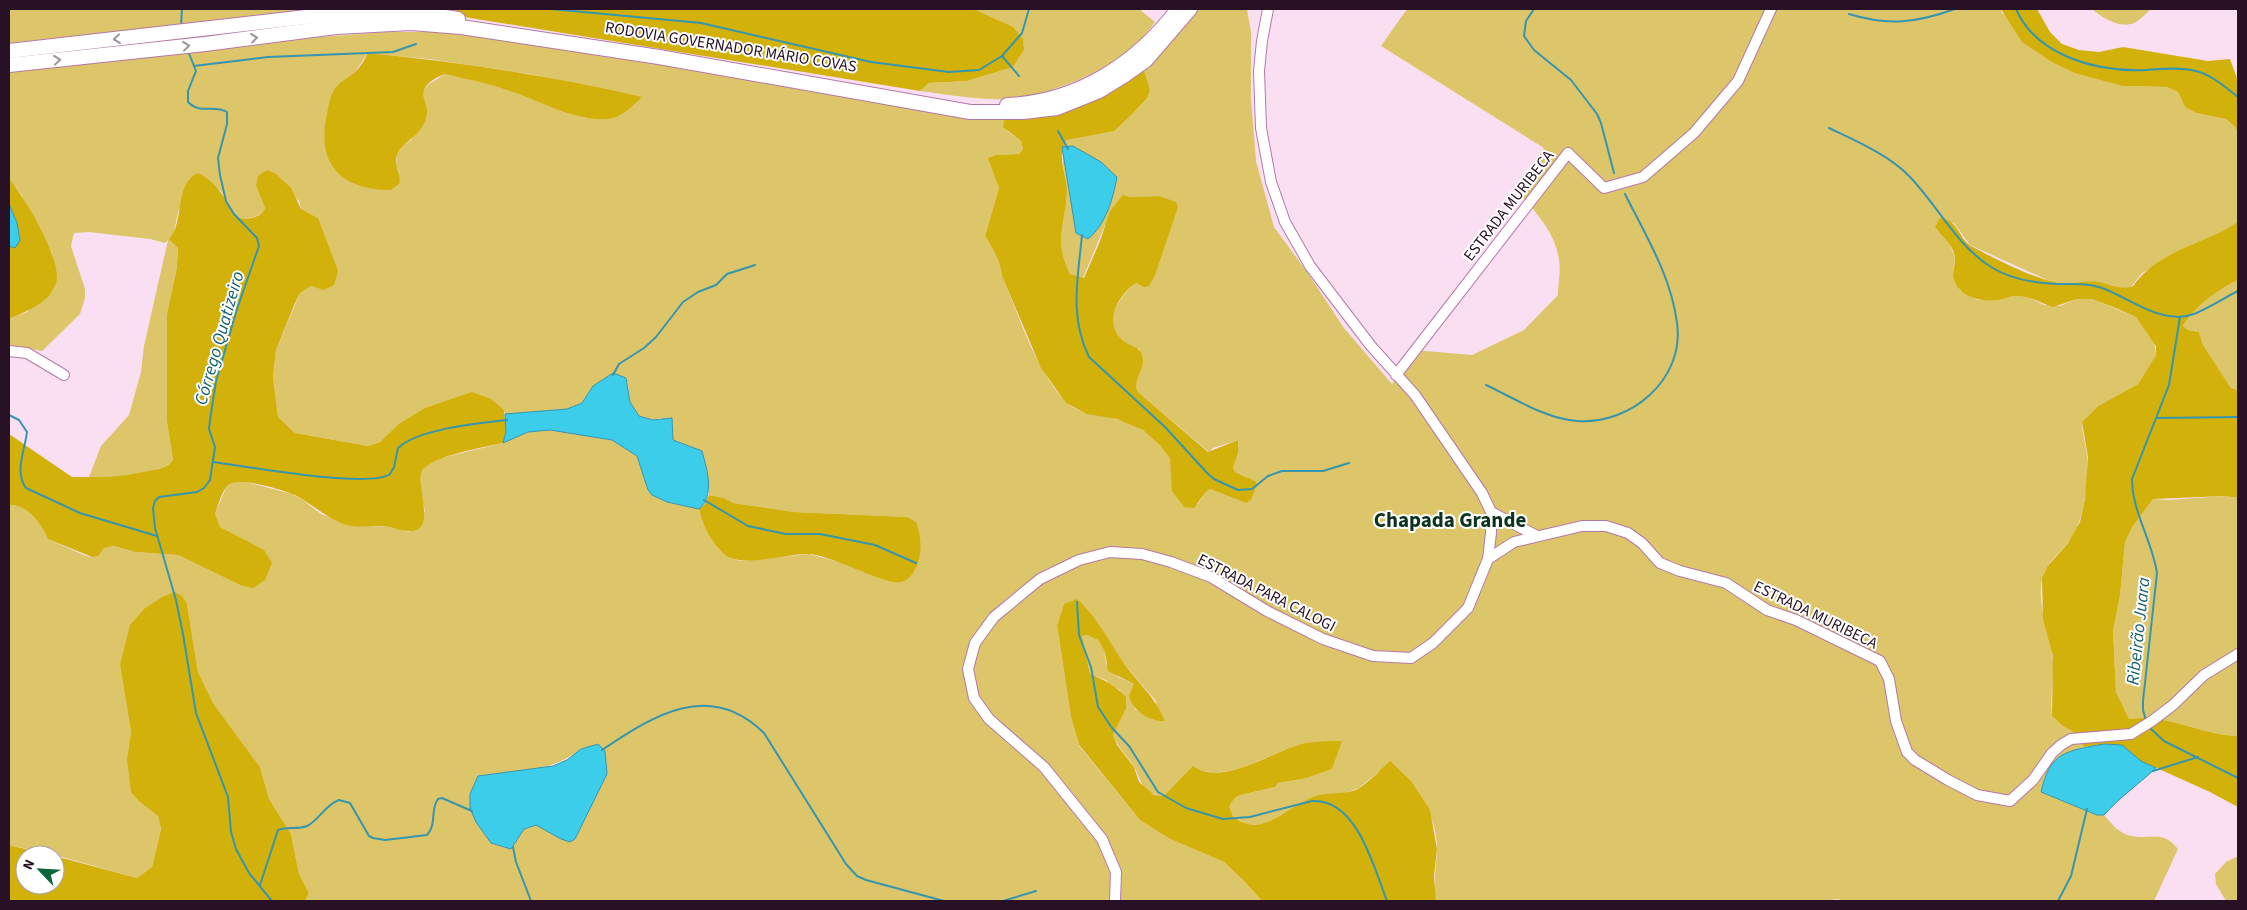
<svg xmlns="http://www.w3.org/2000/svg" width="2247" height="910" font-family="'Source Sans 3',sans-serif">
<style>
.green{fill:#ddc66a;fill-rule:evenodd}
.forest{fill:#d2b10b}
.water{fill:#3ccdeb;stroke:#3695af}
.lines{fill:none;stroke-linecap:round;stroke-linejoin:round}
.stream{stroke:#3695af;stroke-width:2}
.minor-casing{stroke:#b578a7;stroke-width:12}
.highway-casing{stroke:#b578a7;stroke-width:16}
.minor{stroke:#fff;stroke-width:10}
.highway{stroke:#fff;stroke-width:14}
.oneway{stroke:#9e949c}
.labels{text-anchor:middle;stroke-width:4;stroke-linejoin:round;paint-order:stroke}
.street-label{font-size:16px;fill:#281124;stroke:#fff}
.water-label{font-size:18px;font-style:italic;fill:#115f6f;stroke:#fff}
.district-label{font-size:21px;font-weight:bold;fill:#0b331d;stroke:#fff}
</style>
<rect width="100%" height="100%" fill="#fadff3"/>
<g class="green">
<path d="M9,9H311V11L9,43Z"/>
<path d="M973,9H1139L1155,22C1129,59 1085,80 1044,92C1037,94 1029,98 1022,99C989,101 953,96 920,91L929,83L967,81L1013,67L1024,50Z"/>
<path d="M1192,9H1247L1251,31V98L1256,161L1274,227L1307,272L1344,328L1392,384L1414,350L1472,355L1524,330L1558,295C1558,284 1561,271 1559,260C1556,233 1534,210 1517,191L1544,148L1381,46L1407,9H2001L2002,13L2123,86L2167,87L2178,92L2185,107L2196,113L2226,119L2235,127L2238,133V223L2142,273L2130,288H2122L2098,282L2074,284L2054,283L1970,245L1954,223L1936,229L1949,242L1955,258L1953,272L1960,290L1977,300H1997L2017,295L2028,297L2044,305L2060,306L2077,299H2092L2136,317L2154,340L2156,355L2153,360L2138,384L2098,406L2082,422C2082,433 2086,444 2087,455C2089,477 2085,514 2074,534C2065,549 2048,560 2043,576C2035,604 2051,633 2053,659C2054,678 2050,697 2052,716L2064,727L2072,731L2084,747L2060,756L2041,792L2097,815H2104C2112,824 2119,834 2132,836C2152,840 2162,829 2178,849L2154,901H1843L1838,899L1825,901H1436C1433,884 1436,868 1437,851C1438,825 1425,802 1412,782L1378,772L1359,788L1285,813L1264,825L1246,824L1233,816L1229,806L1235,798L1240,795L1275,787L1278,783L1307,778L1332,769L1341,741C1327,742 1309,742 1295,746C1263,756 1231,781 1197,769L1164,796C1139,794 1143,781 1133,765C1126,754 1117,747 1113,735L1126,709L1120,690L1110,685L1106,680L1090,674L1082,636L1087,635L1098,640L1105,652L1106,664L1118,677L1134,684L1135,709L1153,720L1156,701L1125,665L1085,607L1064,604L1057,625L1071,717L1079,746L1140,820L1170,839L1224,862L1244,881L1262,901H305L309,893L299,874L291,834L269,799L260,767L213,703L198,672L187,604L120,665L131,732L127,758L150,809L158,816L161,829L152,867L137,878L55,855L9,845V505C28,504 41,524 48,539L86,556L92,557L104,548L114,546L135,552L178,555L240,585L234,535L220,527L215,514L227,485L232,482L242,481L292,494L303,500L321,514L351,526L389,527L409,532L425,511L420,491L421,473L426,465L437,459L503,443L528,432L550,430L612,440L637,456L648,490L667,502L699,509C701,523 714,548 727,556C731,559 737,560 742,561L809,554L851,565L914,572L919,558V530L907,517L794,512L733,503L724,498L709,495C705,464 707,450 673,440L672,435L661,418L653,420L639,416L630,402L628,384L593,386L582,403L567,409L505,414L504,410L463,395L389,435L380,442L368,446L295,433L278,417L273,377L276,350L300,293L311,286L324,289L318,218L301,209L299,200L256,186L265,208C260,218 248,219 238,218L220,190L179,209L173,235L178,248L177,267L167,314V422L173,460C159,476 111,478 89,477L101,446L129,415L141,372L144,346L168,240L165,243L150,239L89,232L74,233L71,246L85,289V298L80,314L42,351L14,346L9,356V319L27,312L57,280L52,253L21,194L9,178V71L320,37L385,32H459L1005,116L1007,131L1021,141L1023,149L1019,154L996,155V179L999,188L985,236C993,249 1000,260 1002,276C1020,318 1034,367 1065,401C1075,412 1090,413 1104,416C1128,421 1158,433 1170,457C1174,466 1172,482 1172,491L1198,504L1206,492L1210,489L1246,503L1247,477L1235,472L1233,468L1238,453V440L1213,448L1209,452L1138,392L1135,384L1140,350C1132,346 1123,342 1117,334C1103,318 1123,293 1136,283L1141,285L1159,196L1129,197L1105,225L1083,278L1070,274C1053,240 1066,224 1067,190C1067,178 1061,166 1063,155C1063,150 1065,145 1066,140L1079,137L1139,106C1154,91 1147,83 1142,64ZM368,53L429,59L530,74L642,98L585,118C543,105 490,77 446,75C442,75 439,78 436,80C421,88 421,92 426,107L412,139L404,145L397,154L396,166L400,173L335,89L355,72ZM581,749L605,751L607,774L575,839H561L536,825L524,829L478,776C516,770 549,774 581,749Z"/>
<path d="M2092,9H2151C2146,13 2141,19 2136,22C2122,30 2102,18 2092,9Z"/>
<path d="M2238,280V390L2231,388L2203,345L2199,332L2188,330L2183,326C2194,307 2217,290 2238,280Z"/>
<path d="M2225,496L2238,498V736C2201,735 2167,713 2129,719L2116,692L2113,631L2120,596L2125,542L2133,526L2153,499L2168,500Z"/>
<path d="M2238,856V901H2226L2216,884L2215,874L2226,862Z"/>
</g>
<g class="forest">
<path d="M415,9H973L1013,27L1023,39L1024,50L1013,67L967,81L929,83L920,91Z"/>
<path d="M2001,9H2037L2050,32L2062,44L2079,50L2099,52L2123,47L2208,61L2230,59L2238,81V133L2235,127L2226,119L2196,113L2185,107L2178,92L2167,87L2123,86L2075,73L2052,62L2022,42Z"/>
<path d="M368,53C460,62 552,76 642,97C633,106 621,118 607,119C574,121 543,102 513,92C497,86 479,81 462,78C457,77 448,74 443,75C438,76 427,83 425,88C420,97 428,104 427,113C424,136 404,139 397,155C393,167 402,173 399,184L391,190C345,190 317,168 326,119C328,110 329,99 334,90C339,82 348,78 355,72C360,67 365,60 368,53Z"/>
<path d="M1142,64L1150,90L1147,98L1129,117L1114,131L1066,140C1065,145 1063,150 1062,155C1061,166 1067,179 1067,190C1066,224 1053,240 1070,274L1084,278L1100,241L1110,211L1123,195L1129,197L1159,196L1176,202L1178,207L1155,275L1149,286L1144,287L1136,283C1117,296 1102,324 1124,341C1130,346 1140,347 1142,355C1147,369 1131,379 1138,392L1208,452L1238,440V453L1233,468L1235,472L1255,481L1257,484L1251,500L1246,503L1210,489L1206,492L1194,508L1184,507L1172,491L1170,458L1160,445L1143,430L1117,419L1087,414L1066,403L1041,368L1002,276C1000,260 993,249 985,236L999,188L988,158L996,155L1019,154L1023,149L1021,141L1003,127L1005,116Z"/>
<path d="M267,170L276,174L291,188L301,209L318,218L338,271L334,285L324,290L311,286L300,293L295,303L276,350L273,377L278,417L295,433L368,446L380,442L399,424L425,408L472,392L491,399L504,410L506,432L503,443C485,447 430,456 422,471C415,487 439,534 407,531C401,531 395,528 389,527C377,525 363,528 351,526C329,521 314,505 295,495C284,490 235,475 227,486C221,493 218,506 215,514L220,527L264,550L272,563L265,580L253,588L240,585L178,555L135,552L114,546L104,548L98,556L92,557L48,539C41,524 28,504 9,505V434L72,477H107L128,475L159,469L168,465L173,460L167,422V314L177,267L178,248L169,239C185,222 174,183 198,173C218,183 226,201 238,218C248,219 260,219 265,208L256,186L258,176Z"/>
<path d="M9,178C25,199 58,252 57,279C57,283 53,289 51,293C44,304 21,314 9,319V246L10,247L17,223L9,204Z"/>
<path d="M1940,218C1961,221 1957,239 1973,247C1995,259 2029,276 2054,282C2069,286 2084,280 2099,282C2110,284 2122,291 2133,286C2159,250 2203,245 2238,222V280C2217,290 2194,307 2183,326L2188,330L2199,332L2203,345L2231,388L2238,390V498L2225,496L2153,499L2133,526L2125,542L2120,596L2113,631L2116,692L2129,719C2167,713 2201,735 2238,736V807L2210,792L2141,761L2122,745L2104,744L2084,747L2072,731L2064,727L2052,716L2053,656L2043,619L2042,578L2047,567L2068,543L2080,522L2085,499L2088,457L2082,422L2098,406L2138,384L2156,355V346L2136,317L2118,309L2092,299H2077L2053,307C2042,304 2032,297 2020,296C2013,295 2005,299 1998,300C1982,302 1962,298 1955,282C1951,274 1955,267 1955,259C1954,244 1942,237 1935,227Z"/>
<path d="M709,495L724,498L733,503L794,512L907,517L916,522C921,533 922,551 918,563C915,571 910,580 901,582C886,586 831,554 807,554C786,554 741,568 725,555C712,544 702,525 699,509L704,505Z"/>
<path d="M175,592L182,596L187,604L198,672L213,703L260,767L269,799L291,834L299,874L309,893L305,901H9V845L50,855H25V885H55V856L137,878L152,867L161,829L158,816L139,801L131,792L127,758L131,732L120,665L130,625L144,609L162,597Z"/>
<path d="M1077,599C1098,618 1109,642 1125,665C1141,686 1154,696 1165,721C1150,722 1133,711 1129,696L1134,684L1108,671L1105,652L1098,640L1087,635L1082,636L1090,674C1103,679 1116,686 1126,697V709L1113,735L1117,745L1134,767L1139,782L1154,795L1164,796L1193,766C1221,786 1267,755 1295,746C1310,741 1326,741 1342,741L1332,769L1307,778L1278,783L1275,787L1240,795L1235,798L1229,806L1233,816C1262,841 1288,805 1316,796C1329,792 1345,795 1358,789C1369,782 1380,770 1390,761L1412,782L1430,810L1437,849L1434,877L1436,901H1262L1244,881L1224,862L1170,839L1140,820L1079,745L1071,717L1057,625L1064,604Z"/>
</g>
<g class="water">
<path d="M1073,146L1101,162L1117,177C1113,199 1106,224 1088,239L1076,233L1062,147Z"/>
<path d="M9,204L17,223L20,240L15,248L9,246Z"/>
<path d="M613,373L626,378L630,402L639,416L653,420L672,418L673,440L702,451C707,469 715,496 699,509L667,502L652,495L648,490L637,456L612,440L550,430L528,432L503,443L506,432L505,414L567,409L582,403L593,386Z"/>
<path d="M598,744L605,751L607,774L575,839L570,842L561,839L536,825L524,829L511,849L491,843L476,822L470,808V794L478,776L553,766L567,760L581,749Z"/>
<path d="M2104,744L2122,745L2141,761L2156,768C2139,784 2120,797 2104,815H2097L2041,792C2050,751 2067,751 2104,744Z"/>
</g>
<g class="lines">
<g class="stream">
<path d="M551,9L701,23L871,62L949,72L979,70L1002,56L1022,33L1029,9"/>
<path d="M1534,9L1526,21L1524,36L1534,50L1571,80L1597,114L1601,123L1614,173"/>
<path d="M2016,9C2037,57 2098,72 2146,70C2162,69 2181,67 2196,71C2212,75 2225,87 2238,97"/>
<path d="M1849,14C1888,26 1916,23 1955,9"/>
<path d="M181,25L182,9"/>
<path d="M188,51L196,71L188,91V102C201,115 213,104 227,112V124L218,158L220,175L226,201L234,214L257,238L259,246L237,309L216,381L210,420L209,429L215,447L210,480L204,488L197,492L159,497L155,501L153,508L155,528L176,600L183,634L196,713L228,797L231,832L236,849L249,873L272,901"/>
<path d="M1002,56L1019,76"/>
<path d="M194,66L268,57L393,52L416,44"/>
<path d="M1829,128C1856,141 1889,155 1910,177C1938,206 1956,245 1991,267C2010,279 2034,283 2056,284C2071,284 2087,283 2102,288C2130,298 2163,326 2194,314C2209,308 2224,298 2238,291"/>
<path d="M1058,131L1068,149"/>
<path d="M1082,235C1078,278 1069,316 1089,357L1165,427L1208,474L1214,479L1238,490L1252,489L1268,476L1282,471H1323L1349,463"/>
<path d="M613,375L619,364L644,348L656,337L683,302L698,292L716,285L727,274L755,265"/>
<path d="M1486,385C1514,398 1546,419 1577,421C1631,425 1685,379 1677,323C1671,276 1646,236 1625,194"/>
<path d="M9,415L19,420L27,432C25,450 14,472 26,488L80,513L157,536"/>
<path d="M2157,418L2238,417"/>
<path d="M213,462C246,466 368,489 390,474L394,467L398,448C418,429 479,423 507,420"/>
<path d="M704,500L748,526L786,534H820L875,545L916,563"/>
<path d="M1077,602L1079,635L1091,667L1098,707L1112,728L1129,746L1158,792L1186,808L1223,819L1250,817L1312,801C1357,798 1374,868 1387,901"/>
<path d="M2146,721L2143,710V701L2157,573C2152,540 2132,512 2132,479L2169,385L2180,317"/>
<path d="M2150,728L2164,741L2238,778"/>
<path d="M602,750C653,716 709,679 764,733L846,864L857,876L866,880L944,901"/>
<path d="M2153,771L2198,757"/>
<path d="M513,847L516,862L531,901"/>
<path d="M260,885L278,830C287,826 298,830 307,826C319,820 325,805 339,800L350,803L369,836L373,838L385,840L427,835C437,825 430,809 438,799L442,798L472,811"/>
<path d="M1003,901L1036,891"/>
<path d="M2058,901L2071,876L2087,809"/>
</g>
<g class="minor-casing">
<g id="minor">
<path d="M9,351L27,353L64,375"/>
<path d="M1396,375L1568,153L1604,188L1643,177L1694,133L1738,81L1771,9"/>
<path d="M1491,512L1537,536"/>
<path d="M1488,559L1514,542L1582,526H1606L1628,533L1642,543L1660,563L1680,571L1726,583L1767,610L1796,620L1880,661L1889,679L1896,721L1907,752L1915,760L1948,780L1977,795L2010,801L2033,780L2052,753L2061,745L2071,739L2131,734L2152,721L2173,705L2204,675L2238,654"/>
<path d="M1115,901L1116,872L1102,839L1044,767L989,719L974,698L968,669L975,643L994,617L1040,579L1079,560L1110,552L1142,554L1171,562L1211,577L1267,611L1323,639L1373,656L1411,658L1433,643L1468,608L1488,559L1491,533V512L1482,493L1415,395L1371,346L1310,266L1285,222L1271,182L1261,128L1259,71L1262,41L1268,9"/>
</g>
</g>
<g class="highway-casing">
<g id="highway">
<path d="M9,51L332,14L413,12L458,19"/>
<path d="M9,65L205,44L336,27L411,23L461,27L659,57L970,112H1023L1057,108L1099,91L1125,75L1146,60L1190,9"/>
<path d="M1007,105C1078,102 1136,64 1178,9"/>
</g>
</g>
<use href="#minor" class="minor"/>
<use href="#highway" class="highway"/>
</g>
<defs><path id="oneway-chevron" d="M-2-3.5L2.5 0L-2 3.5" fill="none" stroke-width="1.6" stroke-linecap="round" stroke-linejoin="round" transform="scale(1.25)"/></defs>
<g class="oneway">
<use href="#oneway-chevron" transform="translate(254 38) rotate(-7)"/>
<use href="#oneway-chevron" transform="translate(117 39) rotate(174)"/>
<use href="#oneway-chevron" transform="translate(186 46) rotate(-6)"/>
<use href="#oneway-chevron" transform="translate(57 60) rotate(-6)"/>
</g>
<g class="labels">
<g class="street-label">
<text transform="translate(731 46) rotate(9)" y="6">RODOVIA GOVERNADOR MÁRIO COVAS</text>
<text transform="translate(1508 205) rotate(-52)" y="6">ESTRADA MURIBECA</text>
<text transform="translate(1267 592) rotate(27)" y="6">ESTRADA PARA CALOGI</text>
<text transform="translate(1816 614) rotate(26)" y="6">ESTRADA MURIBECA</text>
</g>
<g class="water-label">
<text transform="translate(219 338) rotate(-74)" y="6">Córrego Quatizeiro</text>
<text transform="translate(2138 631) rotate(-84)" y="6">Ribeirão Juara</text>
</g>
<g class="district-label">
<text x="1450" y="527">Chapada Grande</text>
</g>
</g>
<rect width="2247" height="910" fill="none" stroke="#281124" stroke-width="20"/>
<g transform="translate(40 870) rotate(295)"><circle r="24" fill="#ffffff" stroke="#a9a0a7"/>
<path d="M0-4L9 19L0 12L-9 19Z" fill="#08663a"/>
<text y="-8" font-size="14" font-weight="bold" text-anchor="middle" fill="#281124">N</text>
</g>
</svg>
